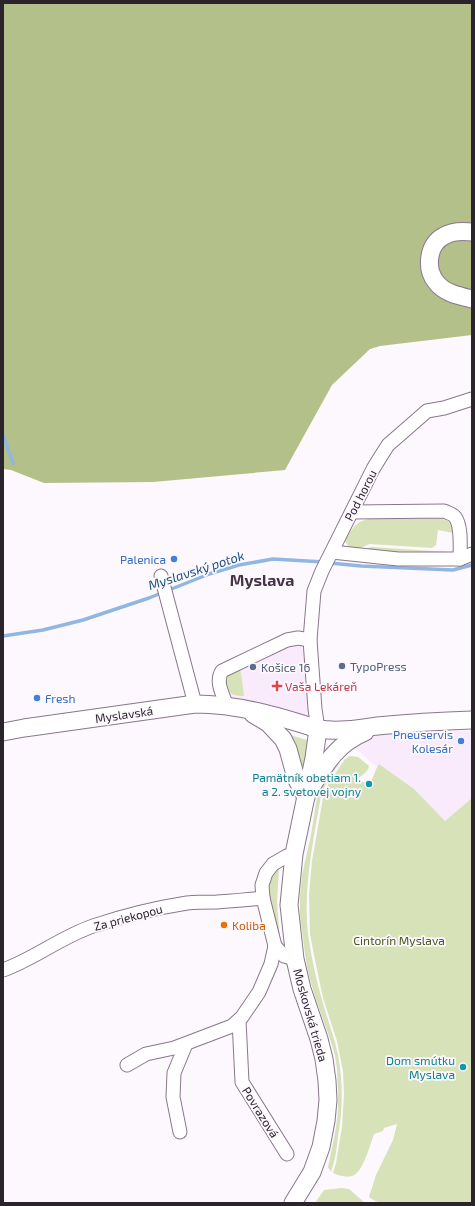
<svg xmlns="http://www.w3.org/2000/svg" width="475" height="1206" font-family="'Exo 2',sans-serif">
<rect width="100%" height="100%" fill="#fcf8fd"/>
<!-- built -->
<g fill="#faebfc">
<polygon points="287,640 310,640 318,729 227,706 220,674"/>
<polygon points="412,730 472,731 472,798 445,821 414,789 379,764 377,767 353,746 365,738 383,733"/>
</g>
<!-- green -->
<g fill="#d7e2b8">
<path d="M372 518 443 519C451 522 452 525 453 533L438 530 436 545 432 548 370 544 355 550 350 549 345 541C353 527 355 522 372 518Z"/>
<polygon points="372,547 449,552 442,556 361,550"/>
<path d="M240 666 244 696C235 696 226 694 226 683 226 680 226 678 227 676 230 672 236 669 240 666Z"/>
<polygon points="287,734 310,741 310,746 300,775"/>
<path d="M348 751C338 765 326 780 321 796 313 842 303 888 308 934 311 956 316 979 322 1000 327 1018 334 1036 338 1055 343 1081 343 1110 338 1136 337 1148 335 1161 331 1172L328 1167 336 1128 338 1110V1094L337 1069 335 1055 330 1039 315 997 307 968 300 917V896L302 875 311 835 319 784Z"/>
<path d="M350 756 358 757 369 766C368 774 359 775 356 782H363L368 785C374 779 374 771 379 764L414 789 445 821 472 798V1203H382L375 1201 369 1197 376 1175 393 1140 397 1124 384 1128 383 1131 374 1134C370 1145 363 1173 352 1176 346 1178 338 1175 333 1173L336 1163 342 1127 344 1094 343 1071 337 1041 323 998 314 955 310 934 309 895 312 861 323 798 325 790 329 783 345 759Z"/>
<polygon points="279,868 277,902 280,940 267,890 267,882 277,869"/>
<polygon points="342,1188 349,1189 365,1203 315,1203 324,1190"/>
</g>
<!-- forest -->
<polygon fill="#b3c089" points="3,3 472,3 472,335 380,346 370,349 332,385 285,470 153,482 44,483 11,470 3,469"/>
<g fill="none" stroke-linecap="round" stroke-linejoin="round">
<!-- stream -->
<g stroke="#90b7e2" stroke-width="3.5">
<polyline points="3,435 13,463"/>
<polyline points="330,563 361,566 453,570 472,565"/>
<polyline points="3,636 43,630 83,620 149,598 209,574 239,565 273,559 324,562"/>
</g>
<defs>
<g id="minor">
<path d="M332 552 398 559H460C460 548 462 526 455 517 453 514 448 513 444 511L352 512"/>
<polyline points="460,559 472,554"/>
<polyline points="161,576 195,704"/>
<path d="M227 706C223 695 215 682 222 671L287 640 298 638 310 640"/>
<polyline points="318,729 315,709 310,640 314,591 322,571 373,469 381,456 388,445 427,411 444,408 472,399"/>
<polyline points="294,854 287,856 273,864 266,873 262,885 263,898 275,946 284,956 295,959"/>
<path d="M3 970C34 959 61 937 93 926 123 916 155 908 187 903 197 902 207 902 217 902 232 901 247 900 263 898"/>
<polyline points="239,1020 242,1082 287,1154"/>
<polyline points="127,1065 146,1054 174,1048 232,1026 242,1017 259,992 271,964 275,946"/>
<polyline points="180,1132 173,1097 174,1073 186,1044"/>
</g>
<g id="tertiary">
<path d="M472 232C463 231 452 231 444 236 428 244 425 268 436 282 444 293 459 296 472 299"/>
<polyline points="253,714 268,723 283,739 288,749 296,778 306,797"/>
<path d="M3 732 24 728 195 704C237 704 278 716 318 729 339 732 357 729 377 726 408 723 440 721 472 720"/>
<path d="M312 786C326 763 338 743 365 732"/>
<polyline points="293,1203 312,1172 321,1147 326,1121 328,1100 327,1081 324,1059 319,1039 302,989 295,959 289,905 294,854 314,758 318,729"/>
</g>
</defs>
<!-- minor casing -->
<use href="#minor" stroke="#89778b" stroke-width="15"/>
<!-- tertiary casing -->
<use href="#tertiary" stroke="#89778b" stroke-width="19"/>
<!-- minor -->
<use href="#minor" stroke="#fff" stroke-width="13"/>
<!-- tertiary -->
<use href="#tertiary" stroke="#fff" stroke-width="17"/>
</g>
<!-- markers -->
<g fill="#3f7fe0" stroke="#fcf8fd" stroke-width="1.5">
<circle cx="174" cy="559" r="4"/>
<circle cx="37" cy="698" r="4"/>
<circle cx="461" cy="741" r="4"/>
</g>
<g fill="#5c6f8a" stroke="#fcf8fd" stroke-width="1.5">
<circle cx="342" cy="666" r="4"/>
<circle cx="253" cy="667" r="4"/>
</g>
<path fill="#e0444e" stroke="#fcf8fd" stroke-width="1.5" d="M275 680h4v4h4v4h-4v4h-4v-4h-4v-4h4z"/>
<g fill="#0f9aa8" stroke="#fcf8fd" stroke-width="1.5">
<circle cx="369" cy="784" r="4"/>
<circle cx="463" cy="1067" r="4"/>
</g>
<circle fill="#e8710a" stroke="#fcf8fd" stroke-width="1.5" cx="224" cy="925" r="4"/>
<g text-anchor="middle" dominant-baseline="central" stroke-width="3.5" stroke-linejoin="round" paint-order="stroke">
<!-- street labels -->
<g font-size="12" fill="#2c242d" stroke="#fcf8fd">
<text transform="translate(360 495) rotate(-63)">Pod horou</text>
<text transform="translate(124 714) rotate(-8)">Myslavská</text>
<text transform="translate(128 917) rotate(-15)">Za priekopou</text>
<text transform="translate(311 1015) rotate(74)">Moskovská trieda</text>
<text transform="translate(261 1112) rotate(58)">Povrazová</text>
</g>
<!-- shop labels -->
<g font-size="12" fill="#366cbe" stroke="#fcf8fd" text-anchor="end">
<text x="166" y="559">Palenica</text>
<text x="45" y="698" text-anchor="start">Fresh</text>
<text x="453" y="734">Pneuservis<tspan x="453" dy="14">Kolesár</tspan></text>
</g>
<!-- service labels -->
<g font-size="12" fill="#4e5e75" stroke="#fcf8fd" text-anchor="start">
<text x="350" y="666">TypoPress</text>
<text x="261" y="667">Košice 16</text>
</g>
<!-- health labels -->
<g font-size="12" fill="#be3a42" stroke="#fcf8fd" text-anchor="start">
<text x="285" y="686">Vaša Lekáreň</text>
</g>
<!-- culture labels -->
<g font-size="12" fill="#0d838f" stroke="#fcf8fd" text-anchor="end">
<text x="361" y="777">Pamätník obetiam 1.<tspan x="361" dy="14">a 2. svetovej vojny</tspan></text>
<text x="455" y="1060">Dom smútku<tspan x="455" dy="14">Myslava</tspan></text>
</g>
<!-- food labels -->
<g font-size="12" fill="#c56008" stroke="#fcf8fd" text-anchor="start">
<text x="232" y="925">Koliba</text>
</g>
<!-- park labels -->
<g font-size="12" fill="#4d581c" stroke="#fcf8fd">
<text x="399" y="940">Cintorín Myslava</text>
</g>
<!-- water labels -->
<g font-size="13" font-style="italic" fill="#1b5086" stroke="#fcf8fd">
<text transform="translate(196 570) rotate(-18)">Myslavský potok</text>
</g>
<!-- district labels -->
<g font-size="16" font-weight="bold" fill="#433344" stroke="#fcf8fd">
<text x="262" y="579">Myslava</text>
</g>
</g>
<!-- border -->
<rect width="475" height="1206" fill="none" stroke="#2c242d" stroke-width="8"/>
</svg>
